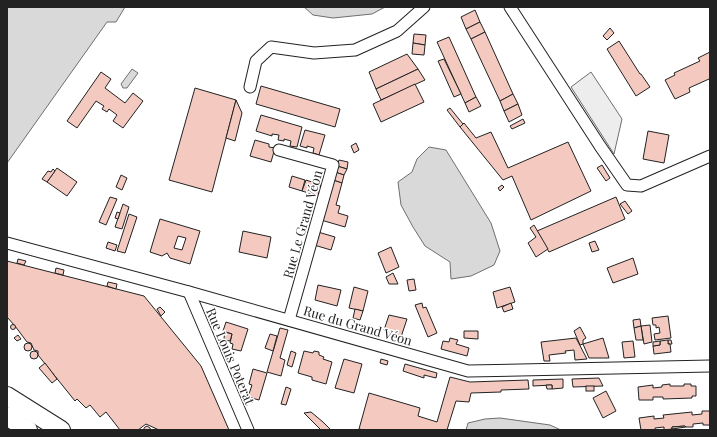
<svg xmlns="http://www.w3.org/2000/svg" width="717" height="437" font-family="'Playfair Display',serif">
<rect width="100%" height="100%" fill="#fff"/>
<!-- parking -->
<polygon fill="#ededed" stroke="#6f6f6f" points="591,72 622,119 614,154 571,87"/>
<!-- water -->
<g fill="#d9d9d9" stroke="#6f6f6f">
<polygon points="7,7 125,7 116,22 107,22 7,163"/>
<polygon points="304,7 385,7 372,14 333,18 313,15"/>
<polygon points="132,69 138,73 127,88 123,88 121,84"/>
<polygon points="429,147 446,150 491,223 500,251 494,265 471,276 451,279 450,262 425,246 413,227 401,205 398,182 412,172 417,159"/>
<polygon points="500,418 550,425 561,430 466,430 468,423 485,419"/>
</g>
<!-- building -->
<g fill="#f3c9c0" stroke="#222" fill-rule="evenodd">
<polygon points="475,10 480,22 466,29 461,17"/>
<polygon points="480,22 485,32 471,39 466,29"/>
<polygon points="610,28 614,33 607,40 603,36"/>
<polygon points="485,32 513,94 500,101 471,39"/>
<polygon points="414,34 426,35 425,45 413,43"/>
<polygon points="449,37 476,97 465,103 437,42"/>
<polygon points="619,41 640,74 641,74 650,87 636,96 607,49"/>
<polygon points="413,43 425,45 424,55 412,54"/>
<polygon points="710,52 710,81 709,79 689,88 690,92 675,99 665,80 675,75 674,73 700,61 698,58"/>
<polygon points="407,54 418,69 376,89 369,72"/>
<polygon points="444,59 461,94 454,97 438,61"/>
<polygon points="418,69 425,80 381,100 376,89"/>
<polygon points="101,72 111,79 105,88 125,103 133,93 143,101 123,128 113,121 117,115 109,109 107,112 102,109 104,106 96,101 77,128 67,121"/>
<polygon points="415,84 424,102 381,122 373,104"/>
<polygon points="261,86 340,109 335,127 256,104"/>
<polygon points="195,88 236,100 212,192 169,180"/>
<polygon points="513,94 518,104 504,111 500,101"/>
<polygon points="476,97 481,106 469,112 465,103"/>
<polygon points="236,100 242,113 235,141 226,138"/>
<polygon points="518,104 522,115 509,122 504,111"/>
<polygon points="450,108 463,124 460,127 447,110"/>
<polygon points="261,115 302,127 297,147 290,146 291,141 284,139 284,141 278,140 279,135 272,134 272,136 256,131"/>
<polygon points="523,119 525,123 512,129 510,126"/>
<polygon points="464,123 476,138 491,132 508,168 568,142 591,191 531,220 512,176 503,180 460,127"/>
<polygon points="305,130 325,135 319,155 313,153 314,148 307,146 307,148 300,146"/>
<polygon points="648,131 669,135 664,163 643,159"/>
<polygon points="255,140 269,144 269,147 275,148 271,162 250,156"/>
<polygon points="356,143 359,150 354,153 351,146"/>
<polygon points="339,160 348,162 347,169 337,166"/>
<polygon points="602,165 610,178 606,181 597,168"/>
<polygon points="337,166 347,169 344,175 335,172"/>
<polygon points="57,168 77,182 67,196 47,182"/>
<polygon points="53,169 55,171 47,182 42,179 48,171 51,172"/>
<polygon points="335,172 344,175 342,183 333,180"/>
<polygon points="121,175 127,178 122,190 116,187"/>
<polygon points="292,176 305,180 302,191 289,187"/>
<polygon points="306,180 321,185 318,196 302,191"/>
<polygon points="333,180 342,183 336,205 340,206 338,213 348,216 345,227 321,220"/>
<polygon points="502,185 504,187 500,191 498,188"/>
<polygon points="110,197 117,199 106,225 99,222"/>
<polygon points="616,197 625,219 549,252 537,231"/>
<polygon points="625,201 632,211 628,214 620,204"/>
<polygon points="123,204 129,207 122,229 115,227"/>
<polygon points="117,212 120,213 118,219 115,218"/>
<polygon points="129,214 137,217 125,253 117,251"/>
<path d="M160 219 200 231 190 264 170 258 167 253 162 256 150 252ZM178 236 186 238 182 250 174 248Z"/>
<polygon points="534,225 548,249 536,257 528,243 536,237 530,228"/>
<polygon points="243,231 271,237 267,258 239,252"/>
<polygon points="318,232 335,237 331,250 314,245"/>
<polygon points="595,241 599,250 592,252 589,243"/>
<polygon points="108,242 117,245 115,251 106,248"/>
<polygon points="391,247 399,267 386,273 378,253"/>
<polygon points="633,258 638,274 613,283 607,268"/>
<polygon points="18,259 26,261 24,265 17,263"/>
<polygon points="7,261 144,296 201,366 229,430 159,430 146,424 138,430 120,430 106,412 100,417 90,405 86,408 77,399 75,401 38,355 38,351 34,350 31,343 27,342 15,326 7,317"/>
<polygon points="56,268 64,270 63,275 55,273"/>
<polygon points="393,273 398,284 389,284 386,277"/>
<polygon points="414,279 416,290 409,291 407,280"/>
<polygon points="108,282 117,284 116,289 107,286"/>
<polygon points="318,285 341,290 337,306 315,300"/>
<polygon points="354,287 368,291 363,311 349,308"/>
<polygon points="510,287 515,302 497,308 493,292"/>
<polygon points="422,303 423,308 426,307 437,333 428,337 415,305"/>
<polygon points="511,303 513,309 504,312 502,307"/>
<polygon points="160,307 165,312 161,316 157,309"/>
<polygon points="355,309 363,311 360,320 353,318"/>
<polygon points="389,315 407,319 401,337 386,333 387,331 384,330"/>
<polygon points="668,316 671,338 655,340 654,334 660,333 659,327 656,328 656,325 653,325 652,318"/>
<polygon points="640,319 641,326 634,328 633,320"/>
<polygon points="226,322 248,329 241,351 232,349 233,344 230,343 232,334 223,331"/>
<circle cx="13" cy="327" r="2.5"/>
<polygon points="650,325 652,342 644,344 641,326"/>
<polygon points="641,326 643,340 636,340 634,328"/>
<polygon points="580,327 586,338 583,340 583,344 580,345 574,331"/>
<polygon points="280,328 288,330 280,358 285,360 281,376 267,372"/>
<polygon points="464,331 478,331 478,339 464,338"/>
<polygon points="225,332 232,334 230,341 225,340 224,338"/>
<polygon points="270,334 277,336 273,351 265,348"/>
<polygon points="18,335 21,339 17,341 14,338"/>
<polygon points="450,338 458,340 456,344 469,348 467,356 441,349 443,341 449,342"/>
<polygon points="576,338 587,359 575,360 574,350 565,351 566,353 549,355 550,361 544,361 541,342"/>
<polygon points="603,338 609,358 589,358 583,344"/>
<polygon points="668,340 671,340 672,344 668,344"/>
<polygon points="668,340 668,344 670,344 671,352 654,354 653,346 660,345 660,341"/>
<polygon points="633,341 635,357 624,358 622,342"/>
<polygon points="660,341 660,345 653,346 653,342"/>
<circle cx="28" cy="347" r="4"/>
<polygon points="291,351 296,353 292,367 287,365"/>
<polygon points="304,351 313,353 314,351 319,352 319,355 324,357 323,359 332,362 326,384 312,380 312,377 298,373"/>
<circle cx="34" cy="355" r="4"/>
<polygon points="344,359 362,364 354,393 335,388"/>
<polygon points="381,359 388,361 387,365 380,363"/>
<polygon points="45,363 57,379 52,383 39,368"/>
<polygon points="405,364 437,373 436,378 424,375 424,378 403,371"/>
<polygon points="253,369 267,373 259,400 248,397 252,385 249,384"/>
<polygon points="450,377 470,382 528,380 529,389 501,390 501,392 471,393 469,402 456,401 447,430 364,430 359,429 369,393 420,408 418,416 437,422"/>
<polygon points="599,378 603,386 573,387 572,379"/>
<polygon points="563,379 563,388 552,389 552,385 533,386 533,380"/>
<polygon points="670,384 670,386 684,386 684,384 691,384 691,386 696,386 696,396 692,396 692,398 663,399 663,397 653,397 653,400 639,400 638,387 653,385 653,388 662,387 662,385"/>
<polygon points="546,385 552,385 552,389 547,389"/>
<rect x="586" y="386" width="8" height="5"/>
<polygon points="286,387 291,389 286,405 281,404"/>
<polygon points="606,391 616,411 603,418 593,398"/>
<polygon points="702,411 710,411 710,425 703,425 703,423 693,424 693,427 686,427 685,426 672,427 672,429 664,430 664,427 655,428 655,430 641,430 639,418 654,416 654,419 664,418 663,415 692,412 692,415 702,414"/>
<polygon points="311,412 323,422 331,430 321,430 304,413"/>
<polygon points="147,426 150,428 151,430 143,430 145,427"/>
<polygon points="685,426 686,427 672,429 672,427"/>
</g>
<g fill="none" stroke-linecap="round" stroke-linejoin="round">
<defs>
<g id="minor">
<polyline points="510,7 600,146 627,185 641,186 710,156"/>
<polyline points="250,87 256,61 271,47 314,53 355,50 397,31 424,7"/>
<polyline points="279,150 333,165 289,320"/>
<polyline points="7,243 189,292 468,371 710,366"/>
<polyline points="189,292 248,430"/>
</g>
<g id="primary">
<polyline points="7,396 61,430"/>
<polyline points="7,416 28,430"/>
</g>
</defs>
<!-- minor casing -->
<use href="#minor" stroke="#222" stroke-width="13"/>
<!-- primary casing -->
<use href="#primary" stroke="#222" stroke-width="20"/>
<!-- minor -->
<use href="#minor" stroke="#fff" stroke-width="11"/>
<!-- primary -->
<use href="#primary" stroke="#fff" stroke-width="18"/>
</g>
<g text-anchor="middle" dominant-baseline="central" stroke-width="3" stroke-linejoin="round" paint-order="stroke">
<!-- street labels -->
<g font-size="13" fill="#222" stroke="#fff">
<text transform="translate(302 224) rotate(-74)">Rue Le Grand Véon</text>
<text transform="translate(358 325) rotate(16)">Rue du Grand Véon</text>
<text transform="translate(231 356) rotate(67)">Rue Louis Poterat</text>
</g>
</g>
<!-- border -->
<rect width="717" height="437" fill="none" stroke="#222222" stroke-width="16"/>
</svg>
